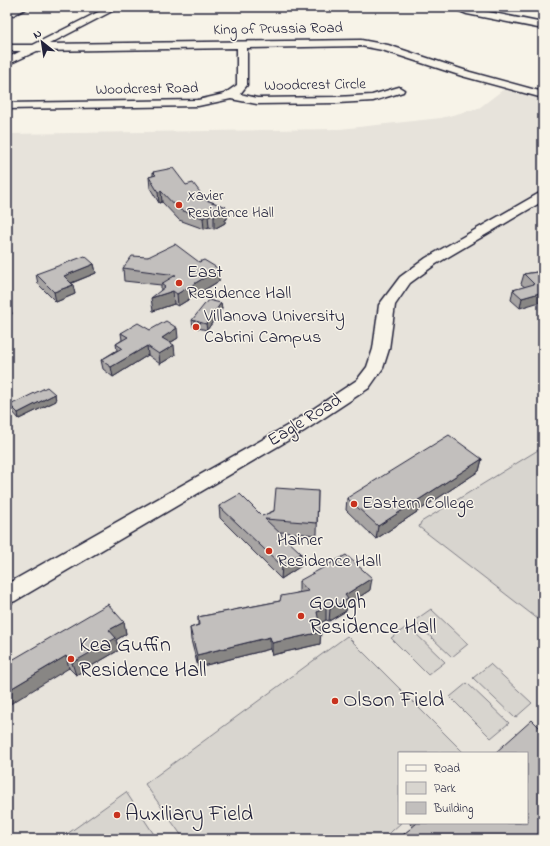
<svg xmlns="http://www.w3.org/2000/svg" width="550" height="846" font-family="'Indie Flower',sans-serif">
<rect width="100%" height="100%" fill="#f7f3e8"/>
<filter id="ink" filterUnits="userSpaceOnUse"><feTurbulence type="fractalNoise" baseFrequency=".025" numOctaves="2"/><feDisplacementMap in="SourceGraphic" scale="8" xChannelSelector="R" yChannelSelector="G"/><feConvolveMatrix kernelMatrix="1 2 1 2 8 2 1 2 1" color-interpolation-filters="sRGB"/></filter>
<g filter="url(#ink)">
<!-- built -->
<path fill="#e7e3db" fill-rule="evenodd" d="M508 86 543 95V839H7V134L340 129 441 118 479 108ZM399 753H527V823H399Z"/>
<!-- green -->
<g fill="#d8d5cf" stroke="#7d7c85">
<polygon points="543,447 543,623 419,527 421,522"/>
<polygon points="431,609 468,644 452,657 414,621"/>
<polygon points="408,626 445,662 428,675 391,638"/>
<polygon points="347,636 464,753 399,753 399,823 401,823 383,839 184,839 145,784"/>
<polygon points="490,664 532,703 515,718 473,678"/>
<polygon points="467,683 509,723 491,738 450,697"/>
<polygon points="126,792 157,839 60,839"/>
</g>
<g fill="none" stroke-linecap="round" stroke-linejoin="round">
<defs>
<g id="minor">
<polygon points="17,7 30,7 7,18 7,12"/>
<polygon points="108,7 120,7 49,44 361,40 388,45 470,72 543,92 543,98 462,76 382,50 361,46 247,48 247,85 240,94 257,98 337,97 372,95 399,87 404,90 403,92 373,101 337,103 257,104 231,99 198,106 7,109 7,103 198,100 224,94 237,85 237,48 37,51 7,65 7,58 21,51 7,51 7,45 33,45"/>
<polygon points="450,7 464,7 543,23 543,29 467,14"/>
<polygon points="543,191 543,201 436,264 410,283 395,305 389,349 383,368 369,388 304,431 15,601 7,604 7,584 292,423 357,380 367,367 373,349 379,305 400,277 426,258"/>
</g>
</defs>
<!-- minor casing -->
<use href="#minor" stroke="#22223b" stroke-width="3"/>
<!-- minor -->
<use href="#minor" fill="#f7f3e8" fill-rule="evenodd"/>
</g>
<!-- wall -->
<g fill="#a7a4a3" stroke="#22223b">
<polygon points="153,172 186,185 206,200 226,207 227,219 225,220 225,223 214,229 209,227 204,229 179,220 162,202 159,203 150,188 149,177 153,176"/>
<polygon points="148,257 199,262 219,269 219,281 178,306 174,304 153,311 161,289 161,285 124,281 123,268"/>
<polygon points="94,264 96,273 72,283 75,294 56,302 38,284 36,274"/>
<polygon points="543,271 520,308 511,300 513,290 525,287 521,284 524,274"/>
<polygon points="221,303 222,309 207,330 193,327 192,320"/>
<polygon points="150,330 178,338 170,343 175,355 160,364 148,355 113,377 103,369 101,360 117,350 116,344 122,340 121,333"/>
<polygon points="55,394 56,401 19,419 12,411 10,405"/>
<polygon points="482,459 479,471 376,539 346,510 347,498"/>
<polygon points="318,491 317,535 280,532 301,566 281,579 220,518 219,506 262,516"/>
<polygon points="299,581 370,590 347,605 346,611 329,621 326,620 319,623 320,644 272,655 270,649 198,667 191,640 190,628 198,625 198,617 280,601 299,592"/>
<polygon points="124,622 126,634 116,640 119,650 76,675 69,668 7,663"/>
<polygon points="543,821 543,839 402,839 404,834 413,827 410,824 410,823 527,823"/>
</g>
<!-- shaded-wall -->
<g fill="#888684" stroke="#22223b">
<polygon points="161,191 162,202 159,203 158,192"/>
<polygon points="226,207 227,219 225,220 225,223 214,229 214,217"/>
<polygon points="208,215 209,227 204,229 203,218"/>
<polygon points="94,264 96,273 66,285 64,276"/>
<polygon points="219,269 219,281 178,306 177,294"/>
<polygon points="73,285 75,294 56,302 54,292"/>
<polygon points="173,291 174,304 153,311 151,298"/>
<polygon points="543,292 543,301 520,308 522,298"/>
<polygon points="221,303 222,309 207,330 206,324"/>
<polygon points="10,304 12,314 7,316 7,305"/>
<polygon points="177,328 178,338 163,347 162,338"/>
<polygon points="174,345 175,355 160,364 159,354"/>
<polygon points="147,346 148,355 113,377 111,367"/>
<polygon points="55,394 56,401 19,419 18,413"/>
<polygon points="482,459 479,471 376,539 378,526"/>
<polygon points="301,553 301,566 281,579 282,566"/>
<polygon points="372,578 370,590 347,605 346,611 329,621 330,609 345,595"/>
<polygon points="326,607 326,620 317,625 317,612"/>
<polygon points="124,622 126,634 116,640 119,650 76,675 72,663 109,630"/>
<polygon points="321,632 320,644 272,655 272,643"/>
<polygon points="270,637 270,649 198,667 197,655"/>
<polygon points="66,656 69,668 7,706 7,691"/>
<polygon points="543,815 543,820 535,828 540,818"/>
</g>
<!-- building -->
<g fill="#c2bfbd" stroke="#22223b">
<polygon points="173,168 186,185 193,183 206,200 226,207 223,210 224,211 214,217 208,215 203,218 178,209 161,191 158,192 149,177 156,175 153,172"/>
<polygon points="175,244 199,262 204,260 219,269 177,294 173,291 151,298 165,287 161,284 176,275 123,268 132,256 148,257"/>
<polygon points="85,256 94,264 64,276 73,285 54,292 36,274"/>
<polygon points="543,271 543,292 522,298 513,290 534,284 524,274"/>
<polygon points="208,300 221,303 206,324 192,320"/>
<polygon points="7,301 10,304 7,305"/>
<polygon points="166,321 177,328 162,338 174,345 159,354 147,346 111,367 101,360 122,348 116,344 128,337 121,333 138,323 150,330"/>
<polygon points="47,387 55,394 18,413 10,405"/>
<polygon points="449,435 482,459 378,526 347,498"/>
<polygon points="276,488 318,491 317,523 265,519 301,553 282,566 219,506 240,494 262,516 274,511"/>
<polygon points="346,555 372,578 345,595 348,599 330,609 326,607 317,612 321,632 272,643 270,637 197,655 190,628 199,625 198,617 280,601 281,596 308,591 299,581"/>
<polygon points="108,604 124,622 109,630 116,638 72,663 66,656 7,691 7,663"/>
<polygon points="532,720 543,731 543,815 540,818 543,821 543,839 407,839 404,834 417,823 527,823 527,753 495,753"/>
</g>
</g>
<!-- markers -->
<g fill="#c8321e" stroke="#f7f3e8" stroke-width="1.5">
<circle cx="179" cy="205" r="4"/>
<circle cx="179" cy="283" r="4"/>
<circle cx="196" cy="327" r="4"/>
<circle cx="354" cy="504" r="4"/>
<circle cx="269" cy="551" r="4"/>
<circle cx="301" cy="616" r="4"/>
<circle cx="71" cy="659" r="4"/>
<circle cx="335" cy="701" r="4"/>
<circle cx="117" cy="815" r="4"/>
</g>
<g text-anchor="middle" dominant-baseline="central" stroke-width="3" stroke-linejoin="round" paint-order="stroke">
<!-- far-street labels -->
<g font-size="15" fill="#22223b" stroke="#f7f3e8">
<text transform="translate(278 29) rotate(-1)">King of Prussia Road</text>
<text transform="translate(315 85) rotate(-1)">Woodcrest Circle</text>
<text transform="translate(147 89) rotate(-1)">Woodcrest Road</text>
</g>
<!-- far-poi labels -->
<g font-size="15" fill="#22223b" stroke="#f7f3e8" text-anchor="start">
<text x="187" y="196">Xavier<tspan x="187" dy="17">Residence Hall</tspan></text>
</g>
<!-- poi labels -->
<g font-size="18" fill="#22223b" stroke="#f7f3e8" text-anchor="start">
<text x="187" y="273">East<tspan x="187" dy="21">Residence Hall</tspan></text>
<text x="204" y="317">Villanova University<tspan x="204" dy="21">Cabrini Campus</tspan></text>
<text x="362" y="504">Eastern College</text>
<text x="277" y="541">Hainer<tspan x="277" dy="21">Residence Hall</tspan></text>
</g>
<!-- street labels -->
<g font-size="18" fill="#22223b" stroke="#f7f3e8">
<text transform="translate(305 421) rotate(-32)">Eagle Road</text>
</g>
<!-- near-poi labels -->
<g font-size="22" fill="#22223b" stroke="#f7f3e8" text-anchor="start">
<text x="309" y="603">Gough<tspan x="309" dy="25">Residence Hall</tspan></text>
<text x="79" y="646">Kea Guffin<tspan x="79" dy="25">Residence Hall</tspan></text>
<text x="343" y="701">Olson Field</text>
<text x="125" y="815">Auxiliary Field</text>
</g>
</g>
<!-- margin -->
<rect width="550" height="846" fill="none" stroke="#f7f3e8" stroke-width="24"/>
<rect x="12" y="12" width="526" height="822" fill="none" stroke="#22223b" stroke-width="1.5" filter="url(#ink)"/>
<!-- legend -->
<rect x="398" y="752" width="130" height="72" fill="#f7f3e8" stroke="#a29fa3"/>
<rect x="406" y="765" width="20" height="6" fill="#f7f3e8" stroke="#a29fa3"/>
<text x="434" y="772" font-size="12" fill="#22223b">Road</text>
<rect x="406" y="782" width="20" height="12" fill="#d8d5cf" stroke="#a29fa3"/>
<text x="434" y="792" font-size="12" fill="#22223b">Park</text>
<rect x="406" y="802" width="20" height="12" fill="#c2bfbd" stroke="#a29fa3"/>
<text x="434" y="812" font-size="12" fill="#22223b">Building</text>
<!-- north arrow -->
<g transform="translate(42 42) rotate(330)" stroke="#f7f3e8" stroke-width="3" paint-order="stroke">
<path d="M0-3L7 15L0 10L-7 15Z" fill="#22223b"/>
<text y="-6" font-size="11" font-weight="bold" text-anchor="middle" fill="#22223b">N</text>
</g>
</svg>
